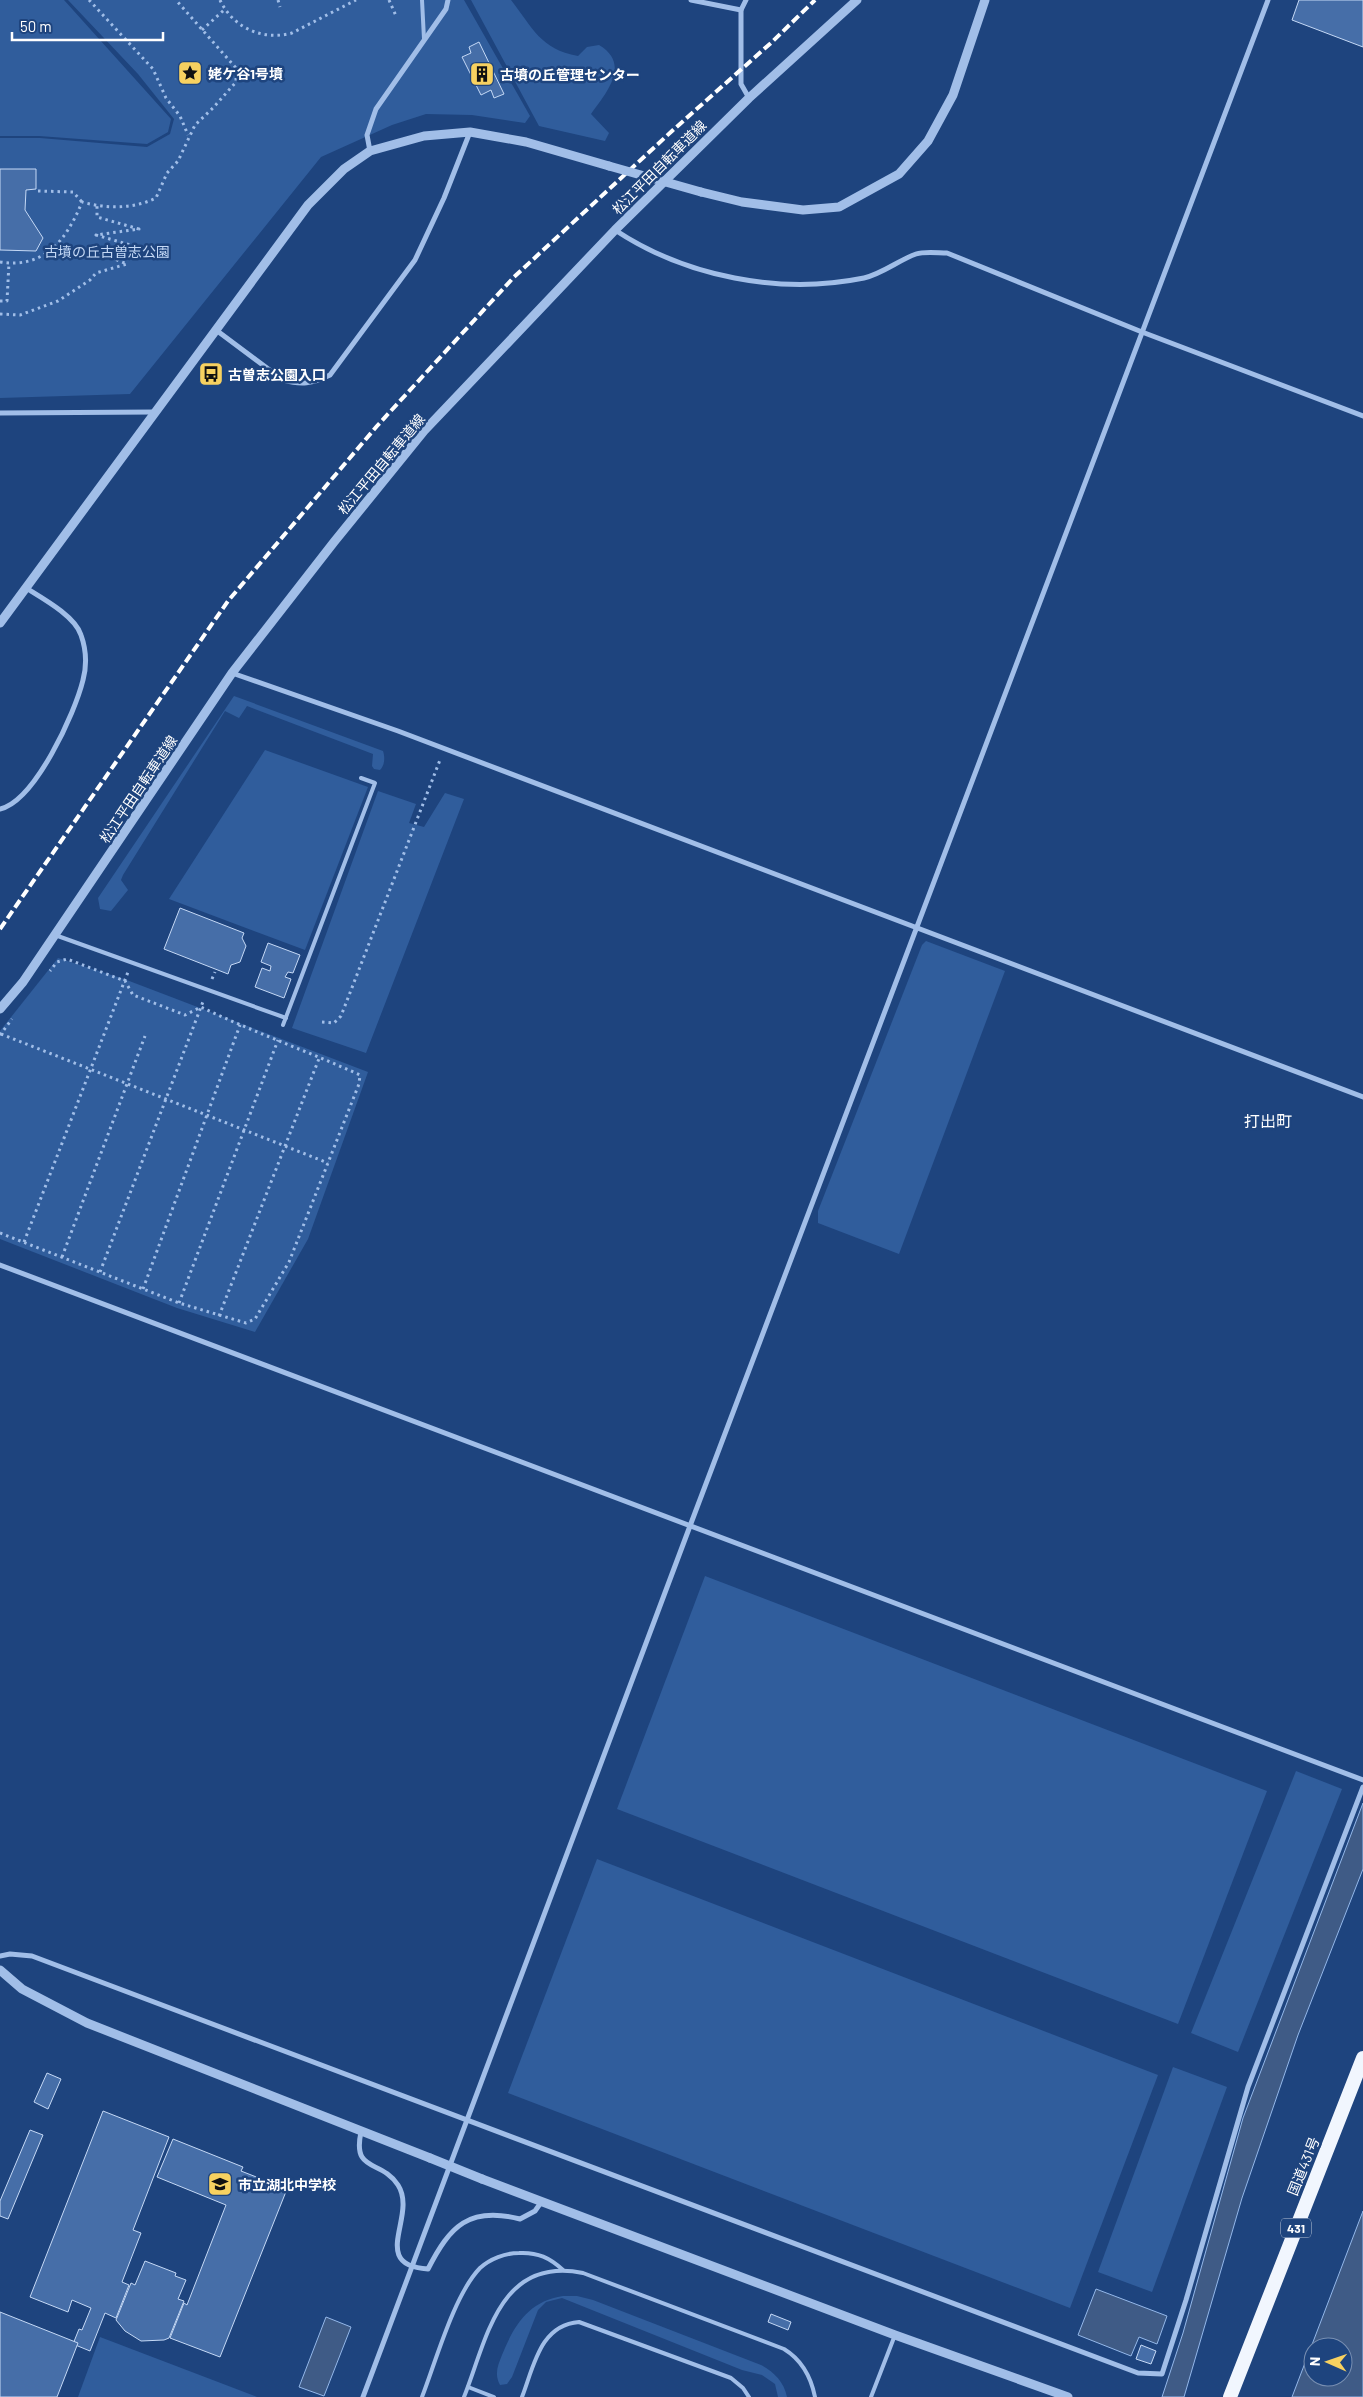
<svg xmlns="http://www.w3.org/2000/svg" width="1363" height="2397" font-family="Barlow,'Noto Sans JP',sans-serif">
<rect width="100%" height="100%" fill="#1e447e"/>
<!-- green -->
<g fill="#305d9c">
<polygon points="0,0 64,0 171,119 168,132 147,144 39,136 0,136"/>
<polygon points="68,0 464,0 530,116 525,123 472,115 426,114 392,125 321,157 130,394 0,398 0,138 40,138 147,147 170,134 174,119 138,74"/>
<path d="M471 0H511C533 28 540 49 578 56L587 47 599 45C631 64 607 92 591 114L609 133 605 141 539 126Z"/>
<path d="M234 696 383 751C385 757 385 765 380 770L374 769 372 766 373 754 247 706 239 718 225 711 123 875 121 880 128 890 111 911 100 909 98 898Z"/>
<polygon points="265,750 368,787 305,950 169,899"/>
<polygon points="378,791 416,804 409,823 424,827 445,793 464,799 366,1053 292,1028"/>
<polygon points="926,941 1005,971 899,1254 818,1223 818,1211 922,945"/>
<polygon points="58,958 124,979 368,1072 308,1239 255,1332 177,1308 0,1239 0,1031"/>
<polygon points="705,1576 1267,1791 1178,2024 617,1809"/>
<polygon points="1296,1771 1342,1789 1238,2052 1191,2033"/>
<polygon points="597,1859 1158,2075 1070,2308 508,2093"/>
<polygon points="1173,2067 1227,2087 1152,2292 1098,2272"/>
<path d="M563 2296H577L593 2300 761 2365C774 2372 784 2382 787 2397H778L775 2384 762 2375 742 2370 562 2298 546 2302 538 2310 512 2377 507 2384 500 2385C494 2374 498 2365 502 2355 514 2325 529 2301 563 2296Z"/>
<polygon points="100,2337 257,2397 78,2397"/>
</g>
<!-- water -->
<g fill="#3f5b86" stroke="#94b8ea" fill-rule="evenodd">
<polygon points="1363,1803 1363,1869 1298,2035 1242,2198 1184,2397 1162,2397 1183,2333 1243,2118"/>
<path d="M1363 2211V2397H1292ZM1313 2347H1343V2377H1313Z"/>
<polygon points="1096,2289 1167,2316 1157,2344 1139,2337 1131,2356 1078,2335"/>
<polygon points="326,2317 351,2327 324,2396 299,2387"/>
</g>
<!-- building -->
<g fill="#466ea8" stroke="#c5d9f6">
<polygon points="1299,0 1363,0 1363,47 1292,20"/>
<polygon points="479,42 504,94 494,98 491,90 481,95 462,57 471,53 469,47"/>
<polygon points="0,169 36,169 36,189 26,190 25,210 43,238 36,251 0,250"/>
<polygon points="180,908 244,933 242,938 246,946 240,962 231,965 228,974 164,949"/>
<polygon points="268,943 300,955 293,973 288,972 285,977 291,979 284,998 255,987 262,968 270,971 271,966 261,962"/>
<polygon points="47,2073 61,2079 48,2109 34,2102"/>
<polygon points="103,2111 169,2137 133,2230 141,2233 122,2282 129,2285 116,2318 105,2313 90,2351 73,2344 79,2329 82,2330 91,2308 72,2300 68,2312 30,2297"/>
<polygon points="30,2130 43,2135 8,2219 0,2216 0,2201"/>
<polygon points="173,2139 243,2167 241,2171 287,2189 220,2357 170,2338 184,2303 187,2305 226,2205 157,2177"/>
<polygon points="145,2261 176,2273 175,2276 186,2280 178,2299 184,2301 169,2338 164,2340 141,2341 125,2331 116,2320 131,2283 135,2285"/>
<polygon points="0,2312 78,2343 57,2397 0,2397"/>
<polygon points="771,2314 791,2322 788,2330 768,2322"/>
<polygon points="1141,2345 1156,2351 1151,2364 1136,2359"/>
</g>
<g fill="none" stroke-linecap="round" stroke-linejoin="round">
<!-- path -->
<g stroke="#a1bee8" stroke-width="3" stroke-dasharray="2.5 4" stroke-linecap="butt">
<polyline points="89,0 153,69 166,98 180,116 188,135"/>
<path d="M220 0C233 28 263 41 292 33L356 0"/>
<polyline points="278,0 280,7"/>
<polyline points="389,0 396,16"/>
<polyline points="202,30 224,10"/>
<polyline points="38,191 73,192 82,202"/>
<path d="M0 262C45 269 67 239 82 202 107 209 133 209 156 198L167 173 178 161 195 125 213 108 236 82V68L176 0"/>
<polyline points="0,301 7,301 9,263"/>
<polyline points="0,314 20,315 58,301 90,280 96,273 127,264 94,251 134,246 96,235 139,229 97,217 97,206"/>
<polyline points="212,979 215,972"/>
<polyline points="322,1022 334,1023 341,1016 440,760"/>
<polyline points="1,1034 328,1163"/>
<polyline points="0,1035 12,1019"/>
<path d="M0 1233 179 1303 246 1323 255 1319 289 1262 359 1084 360 1075C307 1051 253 1032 201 1007L185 1015 133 995 125 981 67 959 57 962 50 971"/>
<polyline points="24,1242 128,972"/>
<polyline points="62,1257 145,1036"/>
<polyline points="100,1272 204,999"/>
<polyline points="143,1289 240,1025"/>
<polyline points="179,1303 278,1040"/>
<polyline points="219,1316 320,1056"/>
</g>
<!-- service -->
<g stroke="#a1bee8" stroke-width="4">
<polyline points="422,0 424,39"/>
<polyline points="55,935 286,1018"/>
<polyline points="283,1025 375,783 361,778"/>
<polyline points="468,2387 494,2397"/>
<path d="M422 2397C436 2361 454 2295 480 2268 490 2259 505 2253 519 2253 538 2252 550 2258 563 2270"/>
<path d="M464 2397C487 2339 499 2256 583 2273L784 2349C802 2360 811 2377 815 2397"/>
<path d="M522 2397C534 2366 540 2325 579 2322L731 2378 743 2388 749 2397"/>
<polyline points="871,2397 895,2335"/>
</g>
<!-- minor -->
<g stroke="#a1bee8" stroke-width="5">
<polyline points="691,0 741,10"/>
<polyline points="746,0 741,10 741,84 749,98"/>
<polyline points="370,151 367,135 376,109 446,9 448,0"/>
<path d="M615 230C686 277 780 295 864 278 882 274 899 260 916 254 925 251 938 253 947 253L1142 332 1363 416"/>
<path d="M216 330 283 380C301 385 312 384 330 375L415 260 444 198 470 132"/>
<polyline points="0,413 154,412"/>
<polyline points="232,673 398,731 1363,1097"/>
<path d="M0 809C35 801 75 713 83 680 87 665 86 649 81 635 75 616 42 598 26 588"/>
<polyline points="0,1265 1363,1780"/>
<polyline points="0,1956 10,1954 32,1956 1138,2373 1162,2374 1186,2300 1248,2087 1363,1787"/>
<path d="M361 2132C352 2173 381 2159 398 2185 418 2216 368 2265 428 2269 450 2226 469 2206 520 2219L535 2211 542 2201"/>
<polyline points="363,2397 690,1526 1268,0"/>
</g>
<!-- tertiary -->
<g stroke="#a1bee8" stroke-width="9">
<polyline points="701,192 742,202 803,210 839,207 899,174 928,141 953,95 985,0"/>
<polyline points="0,623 308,205 344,169 370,151 424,136 470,132 526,142 609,166"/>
<polyline points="0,1009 23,982 232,673 334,542 424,431 615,230 749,98 857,0"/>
<polyline points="0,1970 22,1989 87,2023 430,2158"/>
<polyline points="482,2179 895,2335 1068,2397"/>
</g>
<!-- trunk -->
<polyline stroke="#f1f6fe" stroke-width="14" points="1230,2397 1363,2058"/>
<!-- rail -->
<polyline stroke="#fff" stroke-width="4" stroke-dasharray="9 4" stroke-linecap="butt" points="0,929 228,601 377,426 514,277 672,131 772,42 815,0"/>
<!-- tertiary-bridge -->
<g stroke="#a1bee8" stroke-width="9">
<polyline points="609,166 701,192"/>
<polyline points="430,2158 482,2179"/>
</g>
</g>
<!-- icons -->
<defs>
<symbol id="sight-square" viewBox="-11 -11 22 22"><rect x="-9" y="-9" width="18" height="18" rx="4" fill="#f7d160" stroke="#1e447e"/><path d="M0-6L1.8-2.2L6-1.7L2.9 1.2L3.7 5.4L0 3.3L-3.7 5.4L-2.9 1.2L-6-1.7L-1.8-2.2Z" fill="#111"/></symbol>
<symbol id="building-square" viewBox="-11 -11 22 22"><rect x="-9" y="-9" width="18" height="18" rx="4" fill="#f7d160" stroke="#1e447e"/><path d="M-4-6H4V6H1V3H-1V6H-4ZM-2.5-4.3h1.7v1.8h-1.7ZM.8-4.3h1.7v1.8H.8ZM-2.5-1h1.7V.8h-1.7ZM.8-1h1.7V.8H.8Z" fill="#111"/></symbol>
<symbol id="bus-square" viewBox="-11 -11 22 22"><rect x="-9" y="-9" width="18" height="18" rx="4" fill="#f7d160" stroke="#1e447e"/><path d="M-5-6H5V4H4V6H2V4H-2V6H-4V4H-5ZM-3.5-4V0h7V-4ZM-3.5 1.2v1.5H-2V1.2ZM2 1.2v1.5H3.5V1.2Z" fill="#111"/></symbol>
<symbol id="school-square" viewBox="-11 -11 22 22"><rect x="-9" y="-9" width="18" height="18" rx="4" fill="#f7d160" stroke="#1e447e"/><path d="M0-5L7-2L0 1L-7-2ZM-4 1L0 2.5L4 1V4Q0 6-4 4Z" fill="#111"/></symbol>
</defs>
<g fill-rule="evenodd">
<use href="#sight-square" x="176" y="59" width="28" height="28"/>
<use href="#building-square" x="468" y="60" width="28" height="28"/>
<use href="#bus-square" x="197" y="360" width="28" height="28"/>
<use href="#school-square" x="206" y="2170" width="28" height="28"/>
</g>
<g text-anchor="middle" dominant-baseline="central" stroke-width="5" stroke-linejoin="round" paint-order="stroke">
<!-- shield labels -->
<rect fill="#1e447e" stroke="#bcc7d8" stroke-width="1" x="1281" y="2218.5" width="30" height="19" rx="4"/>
<g font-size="12" font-weight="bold" fill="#fff">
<text x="1296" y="2228">431</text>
</g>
<!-- poi labels -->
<g font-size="14" font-weight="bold" fill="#fff" stroke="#1e447e" text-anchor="start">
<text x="208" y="73">姥ケ谷1号墳</text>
<text x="500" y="74">古墳の丘管理センター</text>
<text x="228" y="374">古曽志公園入口</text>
<text x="238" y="2184">市立湖北中学校</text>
</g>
<!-- street labels -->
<g font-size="14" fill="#fff" stroke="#1e447e">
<text transform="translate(659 167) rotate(-45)">松江平田自転車道線</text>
<text transform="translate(381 464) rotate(-50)">松江平田自転車道線</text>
<text transform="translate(138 789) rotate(-56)">松江平田自転車道線</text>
<text transform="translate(1303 2166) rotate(-68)">国道431号</text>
</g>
<!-- park labels -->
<g font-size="14" fill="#c5d9f6" stroke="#1e447e">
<text x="107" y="251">古墳の丘古曽志公園</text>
</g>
<!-- quarter labels -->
<g font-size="16" fill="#fff" stroke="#1e447e">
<text x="1268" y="1120">打出町</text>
</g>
</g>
<!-- north arrow -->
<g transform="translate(1328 2362) rotate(272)"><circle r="24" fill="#1e447e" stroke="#788fb2"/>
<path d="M0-4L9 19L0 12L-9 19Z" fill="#f7d160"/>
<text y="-8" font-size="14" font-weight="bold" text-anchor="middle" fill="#ffffff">N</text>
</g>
<!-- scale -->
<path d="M12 32v8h151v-8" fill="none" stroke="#ffffff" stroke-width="2.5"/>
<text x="20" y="32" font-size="15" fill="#ffffff" stroke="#1e447e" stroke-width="4" paint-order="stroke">50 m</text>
</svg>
